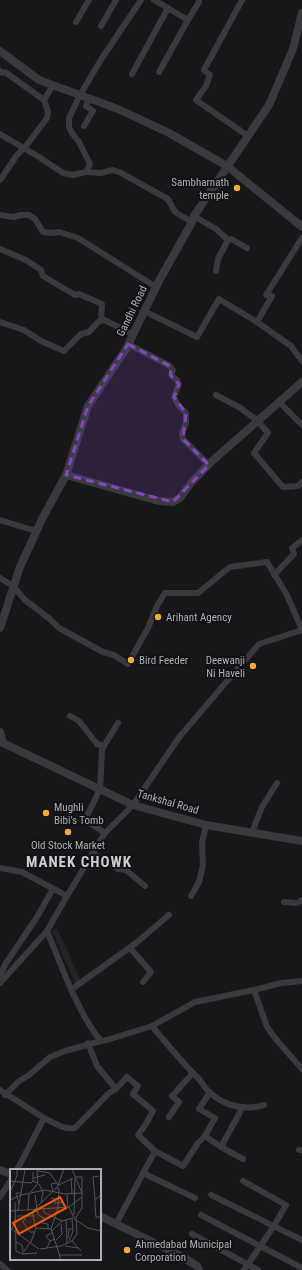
<svg xmlns="http://www.w3.org/2000/svg" width="302" height="1270" font-family="'Roboto Condensed',sans-serif">
<rect width="100%" height="100%" fill="#171719"/>
<!-- built -->
<polygon fill="#232326" points="57,928 81,981 75,983 52,931"/>
<g fill="none" stroke-linecap="round" stroke-linejoin="round">
<!-- minor -->
<g stroke="#383a3e" stroke-width="6">
<polyline points="154,0 188,20"/>
<polyline points="242,0 204,70 210,75 206,86 196,100 248,136"/>
<polyline points="76,22 89,0"/>
<polyline points="101,26 116,0"/>
<polyline points="0,71 2,73 5,72 44,100"/>
<polyline points="159,72 188,20 199,2"/>
<polyline points="132,74 168,8"/>
<polyline points="84,126 93,111 86,106 89,98"/>
<polyline points="0,134 39,157 63,173 73,175 86,172 90,164 79,142 72,133 69,127 69,118 80,95 102,58 141,0"/>
<polyline points="86,172 101,173 113,170 121,173 168,199 175,212 192,222"/>
<polyline points="0,180 17,155 26,146 47,118 48,112 44,100 53,85"/>
<polyline points="0,215 14,217 21,215 29,215 35,219 43,232 51,233 59,232 78,238 156,287"/>
<polyline points="194,216 216,229 228,240 218,259 216,271"/>
<polyline points="228,240 231,239 247,248"/>
<polyline points="0,249 26,260 41,270 43,276 75,295 79,294 102,304 101,321"/>
<polyline points="144,311 197,337 219,299 257,322 291,346 302,361"/>
<polyline points="0,322 24,330 41,341 64,351 81,334 89,332 98,322 104,320 133,334"/>
<polyline points="257,322 272,296 266,295 302,238"/>
<polyline points="128,344 170,366 173,370 171,375 177,380 179,384 174,397 178,405 186,413 186,423 182,433 183,439 209,465"/>
<polyline points="216,395 239,407 258,421 268,433 254,453 283,487 298,486 302,482"/>
<polyline points="279,402 302,425"/>
<polyline points="0,520 36,531"/>
<polyline points="274,575 294,554 292,548 302,540"/>
<polyline points="0,578 13,586 25,600 50,619 59,628 103,652 114,655 128,664 148,628 157,606 165,593 198,593 230,567 267,562 287,595 302,630"/>
<polyline points="70,716 79,721 97,744 104,746"/>
<polyline points="252,832 262,807 277,783"/>
<polyline points="105,833 133,805 180,736 259,644 302,630"/>
<polyline points="92,853 118,869 126,870 145,886"/>
<polyline points="0,868 22,872 67,896"/>
<polyline points="191,896 199,882 203,865 202,843 206,825"/>
<polyline points="284,902 297,903 302,900"/>
<path d="M47 931C61 964 78 1014 101 1041L107 1040 152 1026 195 1002 254 990 281 983 302 981"/>
<polyline points="130,948 151,972 143,982"/>
<polyline points="0,976 6,963 37,917 53,889"/>
<polyline points="0,983 47,931 67,896 105,833 85,820 100,789 102,749 118,723"/>
<polyline points="72,989 136,943 169,915"/>
<polyline points="254,990 267,1027 275,1038 302,1069"/>
<path d="M152 1026C166 1043 180 1060 195 1075 201 1080 204 1087 209 1092 224 1106 245 1111 264 1105"/>
<polyline points="88,1043 97,1066 116,1089 127,1077 138,1086 133,1094 153,1111 146,1124 138,1135 155,1151 183,1166 198,1143 205,1136"/>
<polyline points="0,1090 44,1118 17,1170"/>
<polyline points="210,1092 199,1109 215,1118 205,1136 221,1147 243,1159"/>
<polyline points="5,1095 18,1082 29,1075 50,1057 65,1051 101,1041"/>
<polyline points="169,1117 179,1102 172,1096 193,1073"/>
<path d="M44 1118C54 1123 64 1130 75 1128L109 1093 116 1089"/>
<polyline points="221,1147 239,1114 242,1107"/>
<polyline points="299,1150 302,1150"/>
<polyline points="143,1173 195,1198"/>
<polyline points="243,1181 286,1205 274,1226 244,1270"/>
<polyline points="211,1195 302,1240"/>
<polyline points="0,1197 11,1180"/>
<polyline points="201,1215 302,1268"/>
<polyline points="116,1224 155,1151"/>
<polyline points="192,1234 258,1270"/>
<polyline points="0,1264 7,1270"/>
</g>
<!-- tertiary -->
<g stroke="#383a3e" stroke-width="8">
<polyline points="0,51 39,80 118,109 169,133 227,166 302,227"/>
<polyline points="66,475 159,501 173,502 180,498 191,483 211,462 302,382"/>
<polyline points="0,628 20,567 42,519 66,475 88,406 126,349 159,281 192,222 194,216 269,105 293,49 302,13"/>
<polyline points="0,732 3,743 133,805 206,825 302,841"/>
<polyline points="0,1170 11,1174"/>
<polyline points="100,1216 181,1256 197,1266 199,1270"/>
</g>
</g>
<!-- marked area -->
<path fill="#8446be" fill-opacity="0.2" stroke="#8446be" stroke-width="3" stroke-dasharray="8 5" stroke-linejoin="round" d="M128 344 170 366 171 376 179 384 174 397 186 413 183 439 209 465 173 502 66 475 88 406Z"/>
<!-- markers -->
<g fill="#f1ac38" stroke="#121214" stroke-width="1.5">
<circle cx="237" cy="188" r="4"/>
<circle cx="158" cy="617" r="4"/>
<circle cx="131" cy="660" r="4"/>
<circle cx="253" cy="666" r="4"/>
<circle cx="46" cy="813" r="4"/>
<circle cx="68" cy="832" r="4"/>
<circle cx="127" cy="1250" r="4"/>
</g>
<g text-anchor="middle" dominant-baseline="central" stroke-width="4" stroke-linejoin="round" paint-order="stroke">
<!-- poi labels -->
<g font-size="11" fill="#aaafb9" stroke="#121214" text-anchor="start">
<text x="229" y="182" text-anchor="end">Sambharnath<tspan x="229" dy="13">temple</tspan></text>
<text x="166" y="617">Arihant Agency</text>
<text x="139" y="660">Bird Feeder</text>
<text x="245" y="660" text-anchor="end">Deewanji<tspan x="245" dy="13">Ni Haveli</tspan></text>
<text x="54" y="807">Mughli<tspan x="54" dy="13">Bibi's Tomb</tspan></text>
<text x="68" y="845" text-anchor="middle">Old Stock Market</text>
<text x="135" y="1244">Ahmedabad Municipal<tspan x="135" dy="13">Corporation</tspan></text>
</g>
<!-- street labels -->
<g font-size="11" fill="#aaafb9" stroke="#121214">
<text transform="translate(132 311) rotate(-64)">Gandhi Road</text>
<text transform="translate(168 802) rotate(16)">Tankshal Road</text>
</g>
<!-- district labels -->
<g font-size="15" font-weight="bold" letter-spacing="1" fill="#cbced5" stroke="#121214">
<text x="79" y="862">MANEK CHOWK</text>
</g>
</g>
<!-- overview -->
<g transform="translate(10 1169)">
<rect width="91" height="91" fill="#171719"/>
<path fill="none" stroke="#525459" stroke-width="1" d="M28 2 40 4 48 16M23 3V12L28 14M65 8H72V39L66 48M23 9 35 6M61 10 62 24M0 12 21 14 23 12M29 15 33 23 31 34M48 16 54 0M43 22 41 15 46 14M0 23 7 7V0M21 23 28 14 27 3 29 0M25 26 28 46 34 49 32 54 38 55V60M57 26 58 39M91 26 85 31V37L86 48H91M41 29 45 30V34L53 33M0 31 11 26 35 21 55 25 72 24 62 0M85 31 83 8 89 7M5 33 6 82 13 85 27 84M9 35 6 24H11M33 40 35 44 52 52 63 49M0 42 59 38M8 42 15 0M18 42 19 25M64 46 65 9M7 47H25M16 48 13 53 20 63H24M56 51 57 74M65 51 59 38 72 28M66 51 78 59 91 62M0 59 29 80M26 59 22 43 49 16 63 9M26 59 41 60M2 60 6 48M41 60 48 39 49 20 46 19M41 60 47 78M42 62 52 52M58 69 59 60H62M46 71 52 65 51 55M40 72 36 67 42 64M59 72 63 62 62 50M62 72 71 82M6 73 12 76 13 82M21 73 26 59M55 77 68 79M47 78 51 91M37 79 40 72 45 70M30 80 51 77 62 72 67 65 66 48M12 85 20 74M50 86H72"/>
<path fill="#e8590c" fill-opacity="0.15" stroke="#e8590c" stroke-width="2" d="M50 28 56 39 9 65 3 54Z"/>
<rect width="91" height="91" fill="none" stroke="#aaafb9" stroke-width="2"/>
</g>
</svg>
